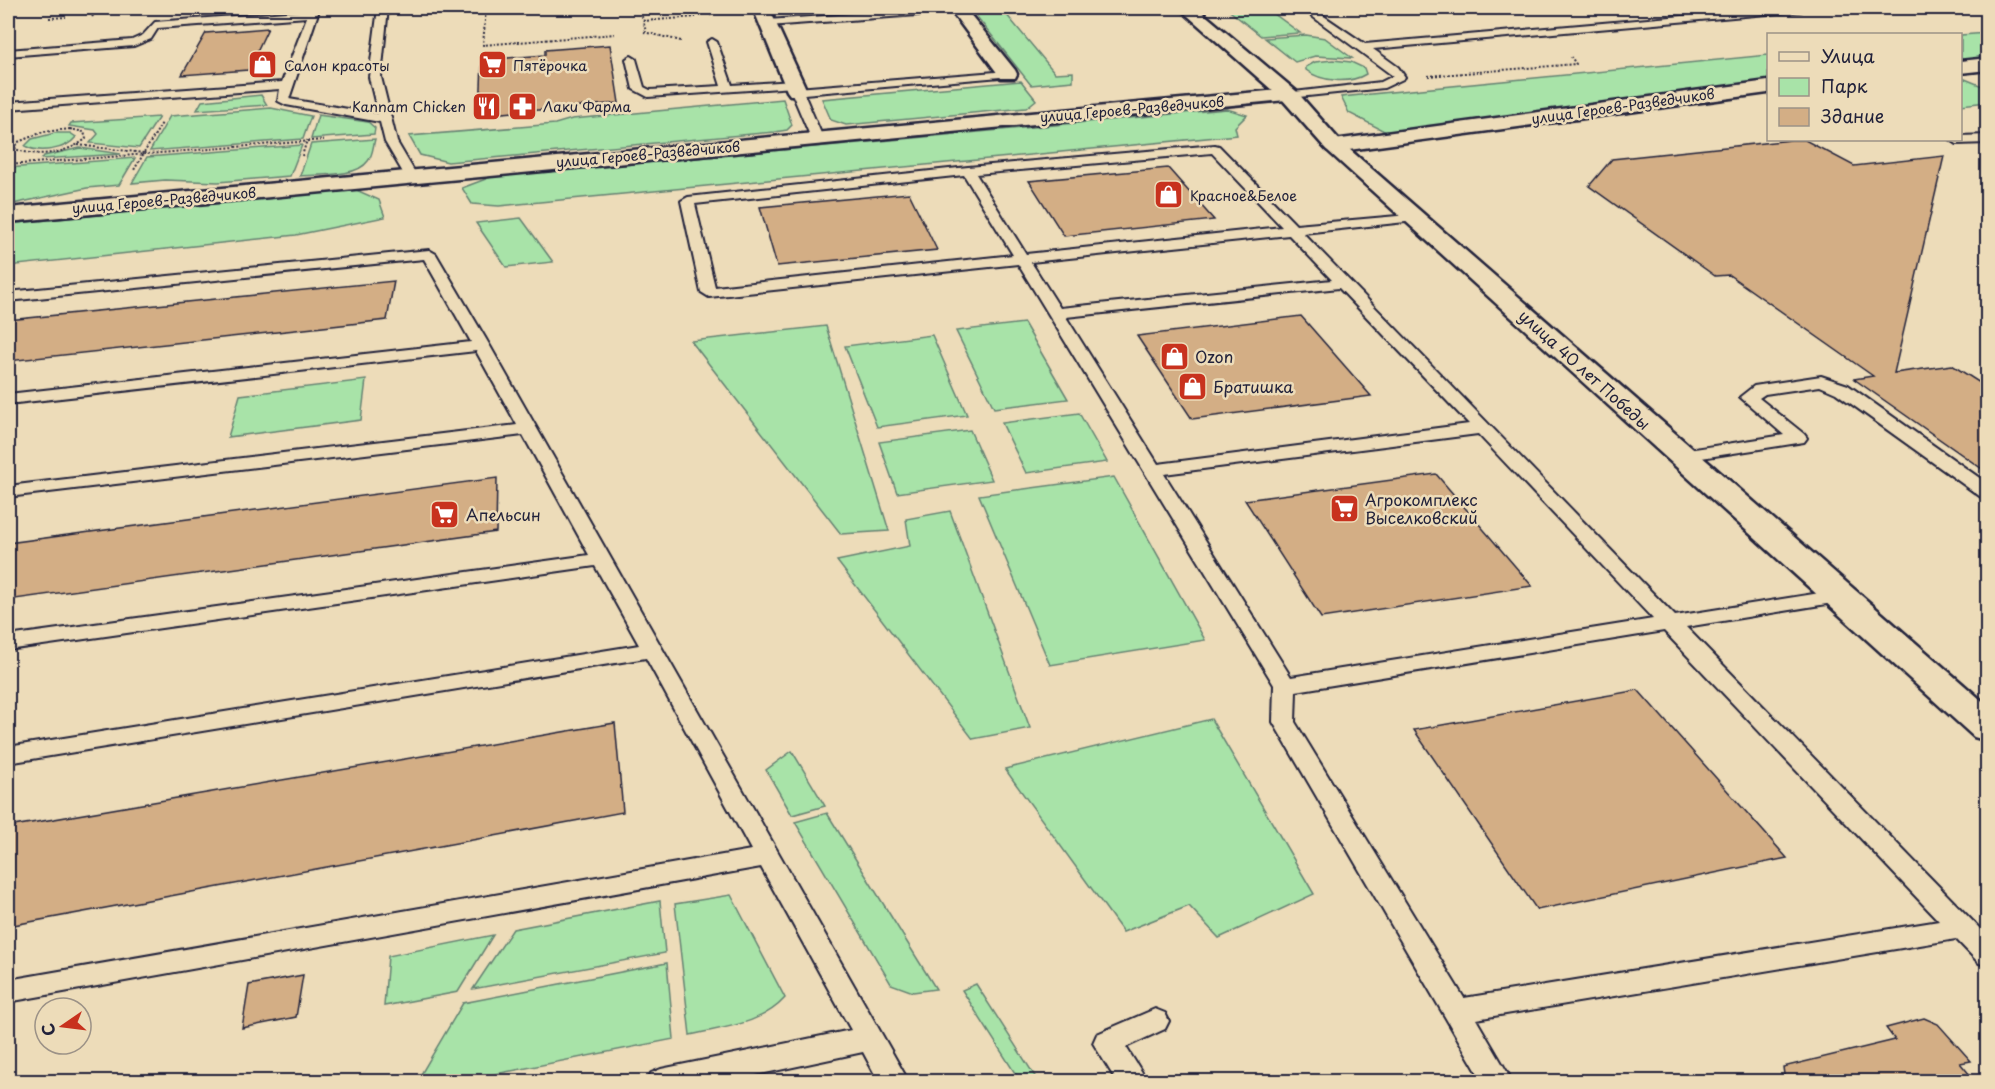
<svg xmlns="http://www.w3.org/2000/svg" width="1995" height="1089" font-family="'Playpen Sans',sans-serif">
<rect width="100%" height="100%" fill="#eddcb9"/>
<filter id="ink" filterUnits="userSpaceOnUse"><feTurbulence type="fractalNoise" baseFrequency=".0167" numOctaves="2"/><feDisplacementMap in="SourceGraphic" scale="12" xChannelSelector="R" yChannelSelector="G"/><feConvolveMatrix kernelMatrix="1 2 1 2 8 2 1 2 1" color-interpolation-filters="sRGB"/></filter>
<g filter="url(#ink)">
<!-- green -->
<g fill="#a8e3a8" stroke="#658272" stroke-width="1.5">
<polygon points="970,8 1001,8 1055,73 1073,72 1073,81 1031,85"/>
<polygon points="1226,8 1266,8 1300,33 1261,36"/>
<polygon points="1987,33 1987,62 1961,64 1961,35"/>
<polygon points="1306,35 1325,38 1352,58 1315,56 1295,62 1265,38"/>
<polygon points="1768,55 1768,82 1386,132 1349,113 1341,97"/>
<path d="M1333 60 1351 62 1364 68 1366 74C1350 84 1321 82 1306 70V67L1315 62Z"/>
<polygon points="1960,77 1987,88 1987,102 1961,105"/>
<polygon points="1021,81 1036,100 1026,108 846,125 831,120 822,99"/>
<polygon points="261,95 267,105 197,110 202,101"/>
<polygon points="783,99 792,125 787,130 775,132 448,162 420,155 409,136 555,124 572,119"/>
<polygon points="271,108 311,116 303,139 150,151 170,116"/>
<polygon points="1227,109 1247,115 1235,127 1237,135 499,206 472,204 462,188 491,177"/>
<polygon points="318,115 368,122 375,128 374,134 311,139"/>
<polygon points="159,117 139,148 90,143 98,134 95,130 69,126 71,123"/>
<path d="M55 133H70L76 137C66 150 39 154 25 146L32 139Z"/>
<path d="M375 139C373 146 373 155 368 161 356 178 319 174 300 176L311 144Z"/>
<polygon points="302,145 290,176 218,182 165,180 132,183 147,157"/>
<polygon points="80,148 121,154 42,159 44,156"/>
<polygon points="135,158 119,185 87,188 8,205 8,168"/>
<polygon points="354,189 379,200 385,217 296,235 8,266 8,224"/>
<polygon points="521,218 553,262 506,267 476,223"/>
<polygon points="1024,323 1068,399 994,408 956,331"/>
<polygon points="826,326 889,531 841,534 691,341"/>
<polygon points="932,335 967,415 877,427 845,346"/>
<polygon points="366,380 361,420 228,437 240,395"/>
<polygon points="1079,413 1107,462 1026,473 1002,423"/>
<polygon points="970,430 992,480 897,493 879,442"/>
<polygon points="1114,477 1205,640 1050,665 979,495"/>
<polygon points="950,511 1030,728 973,739 837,561 910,546 906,519"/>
<polygon points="1211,719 1314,894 1219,938 1189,906 1123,932 1005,769"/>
<polygon points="792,751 825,806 792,815 766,770"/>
<polygon points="827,813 936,989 913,992 891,984 795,822"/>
<path d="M731 895 785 998C761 1025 723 1027 690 1035L675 904Z"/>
<polygon points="660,901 665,953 473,989 513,929"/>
<polygon points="493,935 458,992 384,1006 388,956"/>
<polygon points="667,963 674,1039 460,1081 417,1081 463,1003"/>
<polygon points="976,984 1038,1081 1020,1081 962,990"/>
</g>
<!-- building -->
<g fill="#d3ae85" stroke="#22223b" stroke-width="1.5">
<polygon points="268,28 248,70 182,75 206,33"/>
<polygon points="610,45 619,103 480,115 482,60 545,55 545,50"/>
<polygon points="1791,140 1805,140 1854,166 1944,156 1894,373 1952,365 1988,388 1988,473 1854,379 1873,376 1729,275 1715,276 1589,186 1612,159"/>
<polygon points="1168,168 1214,220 1064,236 1029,181"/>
<polygon points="909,193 937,250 777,266 760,207"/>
<polygon points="394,281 387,320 8,361 8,320"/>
<polygon points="1301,316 1371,396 1192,419 1137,336"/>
<polygon points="1436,474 1532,586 1321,618 1245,500"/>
<polygon points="497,478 496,532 8,600 8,543"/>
<polygon points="1638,690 1787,858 1537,910 1414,730"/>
<polygon points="615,723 623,812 8,926 8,827"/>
<polygon points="303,975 296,1017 242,1028 249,985"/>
<polygon points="1924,1018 1938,1024 1971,1061 1960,1063 1976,1082 1785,1082 1783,1067 1895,1040 1886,1028"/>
</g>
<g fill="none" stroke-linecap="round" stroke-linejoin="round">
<defs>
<g id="service">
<polygon points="378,8 388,8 381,77 397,142 417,176 416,179 406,179 405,176 385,142 380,122 286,105 278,101 280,89 8,109 8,102 282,82 307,17 158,28 151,39 134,46 8,56 8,50 132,40 143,35 155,22 313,10 318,13 289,99 378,114 369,77"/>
<polygon points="937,8 963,9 958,12 768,26 763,23 768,20"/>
<polygon points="1301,8 1312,8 1365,44 1773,8 1806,8 1801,11 1373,49 1398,67 1405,77 1403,79 1384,88 1289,98 1283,95 1285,93 1381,82 1393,76"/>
<polygon points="712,39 717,42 732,85 794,81 800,84 794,87 648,97 633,89 626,59 631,56 636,59 644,87 650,90 721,86 707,42"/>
<polygon points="1008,71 1014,74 1012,76 804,94 823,138 817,142 811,138 791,91 797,88"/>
<polygon points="1988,135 1988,143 1957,144 1951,140 1960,140 1960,136"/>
<path d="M1215 145 1219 146 1296 225 1420 214 1422 217 1415 221 1303 233 1675 616 1839 590 1846 592 1849 596 1846 600 1839 602 1686 627 1988 937V966L1979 963 1956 939 1476 1019 1513 1082H1483L1273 722 1274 685 1018 264 709 297 701 292 681 201 688 197 968 167ZM1212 153 1282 227 1026 254 976 174ZM964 175 1013 255 715 287 695 204ZM1289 235 1332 280 1060 308 1031 262ZM1339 288 1469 424 1158 464 1066 317ZM1478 434 1653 619 1291 677 1164 474ZM1664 631 1939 921 1464 998 1295 722 1296 691Z"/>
<polygon points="429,250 436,254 490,346 909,1082 879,1082 863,1052 723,1082 647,1082 651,1073 661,1069 851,1030 761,867 8,1002 8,980 751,850 646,658 8,763 8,747 639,645 595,566 8,650 8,636 589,555 523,435 8,497 8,486 517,425 476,351 8,404 8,394 471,342 424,259 8,301 8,292"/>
<polygon points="1821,376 1848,385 1988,484 1988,498 1981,497 1836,393 1820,386 1765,394 1759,398 1804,434 1807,438 1804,442 1682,461 1673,456 1682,451 1784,435 1740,397 1754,386"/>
<polygon points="1155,1009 1165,1013 1169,1021 1165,1029 1126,1047 1148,1082 1117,1082 1093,1043 1097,1034"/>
</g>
<g id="minor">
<polygon points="753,8 769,8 807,91 804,95 790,95 787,91"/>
<polygon points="949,8 965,8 1015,70 1017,74 1015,78 1001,78"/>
<polygon points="1988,58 1988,70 1960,73 1960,61"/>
<polygon points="1768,81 1768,93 1334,152 1327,150 1323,146 1327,142 1334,140"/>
<polygon points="1289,89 1299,95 1296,99 8,222 8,208"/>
</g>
<polygon id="tertiary" points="1179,8 1197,8 1296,91 1341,142 1988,706 1988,741 1974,737 1327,150 1282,99"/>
</defs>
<!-- service casing -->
<use href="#service" stroke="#22223b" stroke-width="4"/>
<!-- minor casing -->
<use href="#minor" stroke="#22223b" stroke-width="5"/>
<!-- tertiary casing -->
<use href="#tertiary" stroke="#22223b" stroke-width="5"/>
<!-- path -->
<g stroke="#22223b" stroke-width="2" stroke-dasharray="2 2" stroke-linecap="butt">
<polyline points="486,8 483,45 615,34"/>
<polyline points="640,8 646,32"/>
<polyline points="708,8 711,16"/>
<polyline points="92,17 99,8"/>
<polyline points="49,18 66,17"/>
<polyline points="643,21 696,17"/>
<polyline points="644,32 681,41"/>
<polyline points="1428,76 1576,64 1571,57"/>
<path d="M70 129 84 132 86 139C65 154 39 158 15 149L18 142 43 132Z"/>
<polyline points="78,145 144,153 134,170"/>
<polyline points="144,153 162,123"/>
<polyline points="302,156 307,140"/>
<polyline points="8,165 324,140"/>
</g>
<!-- service -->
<use href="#service" fill="#eddcb9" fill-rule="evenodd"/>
<!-- minor -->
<use href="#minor" fill="#eddcb9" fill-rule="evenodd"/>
<!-- tertiary -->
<use href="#tertiary" fill="#eddcb9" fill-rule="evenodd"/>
</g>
</g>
<!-- icons -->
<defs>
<symbol id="shop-square" viewBox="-11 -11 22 22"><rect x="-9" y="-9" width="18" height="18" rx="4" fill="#c8321e" stroke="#eddcb9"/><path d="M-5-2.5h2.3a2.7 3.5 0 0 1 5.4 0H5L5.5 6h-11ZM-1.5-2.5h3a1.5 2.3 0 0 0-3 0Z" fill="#fff"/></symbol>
<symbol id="supermarket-square" viewBox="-11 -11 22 22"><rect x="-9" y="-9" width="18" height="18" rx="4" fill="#c8321e" stroke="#eddcb9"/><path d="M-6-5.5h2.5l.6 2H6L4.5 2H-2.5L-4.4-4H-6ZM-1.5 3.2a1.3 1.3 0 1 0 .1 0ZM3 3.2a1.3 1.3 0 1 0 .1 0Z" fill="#fff"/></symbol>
<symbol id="restaurant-square" viewBox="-11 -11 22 22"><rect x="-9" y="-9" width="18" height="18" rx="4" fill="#c8321e" stroke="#eddcb9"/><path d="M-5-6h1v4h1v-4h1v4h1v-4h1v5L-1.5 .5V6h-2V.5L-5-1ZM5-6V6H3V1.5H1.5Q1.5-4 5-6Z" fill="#fff"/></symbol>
<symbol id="pharmacy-square" viewBox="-11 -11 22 22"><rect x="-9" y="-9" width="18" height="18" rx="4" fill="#c8321e" stroke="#eddcb9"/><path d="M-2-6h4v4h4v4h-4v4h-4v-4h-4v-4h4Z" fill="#fff"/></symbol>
</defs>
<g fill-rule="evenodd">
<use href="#shop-square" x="246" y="48" width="33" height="33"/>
<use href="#supermarket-square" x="476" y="48" width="33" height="33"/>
<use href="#restaurant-square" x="470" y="90" width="33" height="33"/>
<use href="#pharmacy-square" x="506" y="90" width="33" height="33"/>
<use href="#shop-square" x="1152" y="178" width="33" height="33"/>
<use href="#shop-square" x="1158" y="340" width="33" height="33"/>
<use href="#shop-square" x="1176" y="370" width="33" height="33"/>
<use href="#supermarket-square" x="1328" y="492" width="33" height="33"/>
<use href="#supermarket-square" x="428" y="498" width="33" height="33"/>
</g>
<g text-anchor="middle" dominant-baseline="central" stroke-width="5" stroke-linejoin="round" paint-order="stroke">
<!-- far-poi labels -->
<g font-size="14" fill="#22223b" stroke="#eddcb9" text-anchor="start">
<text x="284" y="65">Салон красоты</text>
<text x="513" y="65">Пятёрочка</text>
<text x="466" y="106" text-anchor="end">Kannam Chicken</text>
<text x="543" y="106">Лаки Фарма</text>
<text x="1190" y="195">Красное&amp;Белое</text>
</g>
<!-- far-street labels -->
<g font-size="14" fill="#22223b" stroke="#eddcb9">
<text transform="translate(1623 106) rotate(-8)">улица Героев-Разведчиков</text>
<text transform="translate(1132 109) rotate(-5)">улица Героев-Разведчиков</text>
<text transform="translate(648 154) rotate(-5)">улица Героев-Разведчиков</text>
<text transform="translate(164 200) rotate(-5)">улица Героев-Разведчиков</text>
</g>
<!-- poi labels -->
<g font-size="16" fill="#22223b" stroke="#eddcb9" text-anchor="start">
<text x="1195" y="356">Ozon</text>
<text x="1213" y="386">Братишка</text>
<text x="1365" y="499">Агрокомплекс<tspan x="1365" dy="18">Выселковский</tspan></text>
<text x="466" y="514">Апельсин</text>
</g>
<!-- street labels -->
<g font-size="16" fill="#22223b" stroke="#eddcb9">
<text transform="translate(1585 369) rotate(42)">улица 40 лет Победы</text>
</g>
</g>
<!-- margin -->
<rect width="1995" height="1089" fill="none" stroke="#eddcb9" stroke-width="30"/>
<rect x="15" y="15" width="1965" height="1059" fill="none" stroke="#22223b" stroke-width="2" filter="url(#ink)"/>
<!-- legend -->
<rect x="1767" y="33" width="195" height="108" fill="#eddcb9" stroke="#9c9287" stroke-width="1.5"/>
<rect x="1779" y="52" width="30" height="9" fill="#eddcb9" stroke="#9c9287" stroke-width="1.5"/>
<text x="1821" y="63" font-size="18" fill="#22223b">Улица</text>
<rect x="1779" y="78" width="30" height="18" fill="#a8e3a8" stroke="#9c9287" stroke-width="1.5"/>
<text x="1821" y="93" font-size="18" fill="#22223b">Парк</text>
<rect x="1779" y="108" width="30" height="18" fill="#d3ae85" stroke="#9c9287" stroke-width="1.5"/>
<text x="1821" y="123" font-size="18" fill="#22223b">Здание</text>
<!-- north arrow -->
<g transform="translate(63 1026) rotate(256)"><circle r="28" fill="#eddcb9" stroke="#9c9287" stroke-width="1.5"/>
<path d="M0-4.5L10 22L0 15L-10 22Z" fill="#c8321e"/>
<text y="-9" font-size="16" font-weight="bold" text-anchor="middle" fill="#22223b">С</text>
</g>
</svg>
